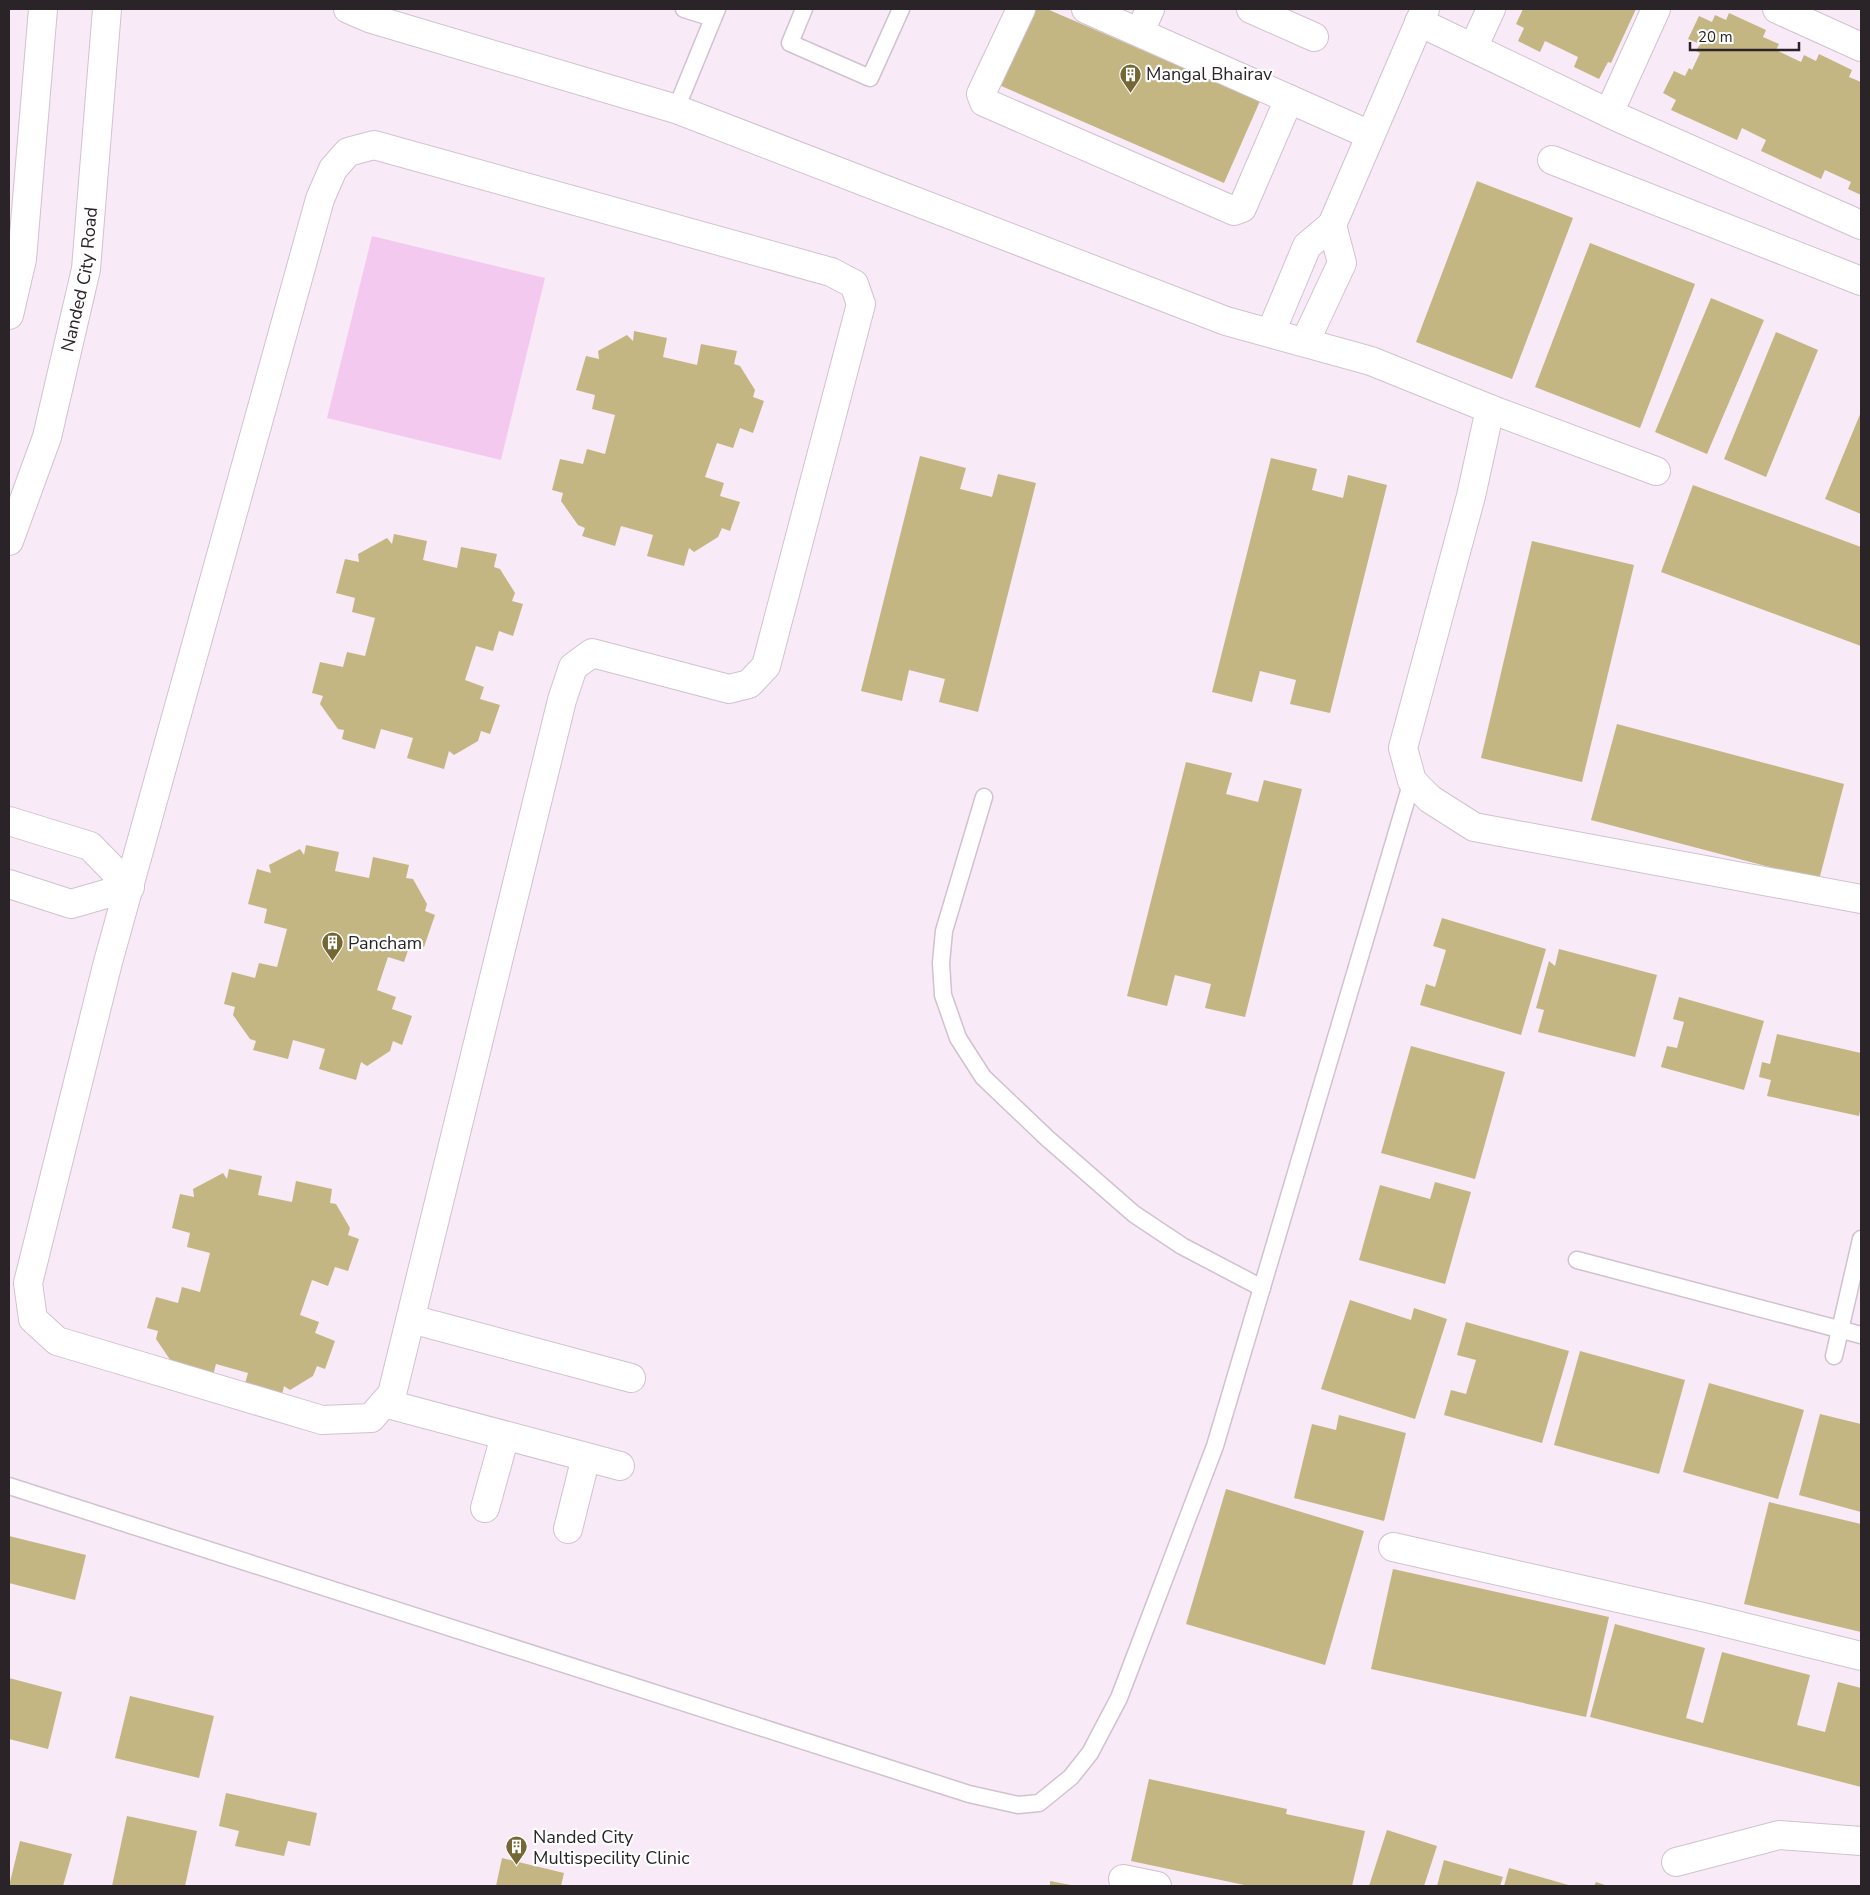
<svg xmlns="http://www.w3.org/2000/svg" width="1870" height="1895" font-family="'Nunito Sans',sans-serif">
<rect width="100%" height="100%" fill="#f9eaf7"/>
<!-- green -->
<polygon fill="#f4c9ef" points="372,236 545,278 501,460 327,418"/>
<!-- building -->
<g fill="#c4b682">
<polygon points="1032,9 1047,9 1260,101 1224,183 999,85"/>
<polygon points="1523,9 1636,9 1611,63 1608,62 1599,79 1574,67 1578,57 1545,41 1540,52 1518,41 1524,28 1516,24"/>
<polygon points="1729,13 1766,30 1763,37 1779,44 1776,50 1801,62 1804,55 1816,61 1819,54 1852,70 1849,77 1861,82 1861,195 1848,189 1851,182 1825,170 1821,179 1761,151 1766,140 1742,128 1737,140 1671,110 1676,100 1663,93 1674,71 1685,76 1689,68 1692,70 1700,53 1696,51 1700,44 1688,39 1699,16 1712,22 1715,15 1726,20"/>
<polygon points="1477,181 1573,218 1512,379 1416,342"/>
<polygon points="1590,243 1695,284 1640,428 1535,387"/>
<polygon points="1711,298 1764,320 1707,454 1655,432"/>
<polygon points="634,331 667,338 663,357 697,365 701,344 737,351 734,364 740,366 755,390 753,397 764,401 753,433 740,428 733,448 717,443 705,477 724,483 720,496 740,502 730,531 722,528 718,537 694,552 689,548 684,566 647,556 653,535 621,526 615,546 582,536 585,528 578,525 561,501 563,493 552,490 560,459 583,464 587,449 605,454 615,415 592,409 595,395 576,390 586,356 599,359 598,351 627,335 633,341"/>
<polygon points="1776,332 1818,350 1766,477 1724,459"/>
<polygon points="1861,412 1861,514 1825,499"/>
<polygon points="920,456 966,468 960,489 992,497 998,474 1036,483 978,712 939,702 945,679 909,670 902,701 861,691"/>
<polygon points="1271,458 1317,469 1312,490 1343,498 1348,475 1387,485 1330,713 1290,704 1296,680 1260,671 1252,702 1212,692"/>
<polygon points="1693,485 1861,547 1861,646 1661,572"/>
<polygon points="394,534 427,541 423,560 457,568 461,547 497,554 494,567 500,569 515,593 512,601 523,604 513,636 499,631 493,651 476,646 465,680 484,687 480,699 500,705 490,734 481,731 478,741 454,755 449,751 444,769 407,758 413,738 381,729 375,749 342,739 344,730 338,729 320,704 323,696 312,693 320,662 343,667 347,652 365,656 375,618 352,612 355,598 336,593 345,559 359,562 358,554 387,538 392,544"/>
<polygon points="1532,541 1634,565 1582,782 1481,758"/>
<polygon points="1617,724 1844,784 1819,880 1591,820"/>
<polygon points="1186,762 1232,773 1226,794 1258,802 1264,780 1302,789 1245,1017 1205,1008 1211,984 1175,975 1167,1006 1127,996"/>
<polygon points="306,845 339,852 335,871 369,878 373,857 409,865 406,878 413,879 427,904 425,911 435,915 424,947 411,942 404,962 388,957 377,990 396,997 392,1009 412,1016 402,1045 393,1041 390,1051 367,1066 361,1062 356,1080 319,1069 325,1049 293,1040 288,1059 253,1050 256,1041 250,1039 233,1015 235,1007 224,1004 232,972 255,978 259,963 277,967 287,929 264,923 267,909 248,904 257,869 271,873 269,865 300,849 304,855"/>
<polygon points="1442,918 1546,949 1521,1035 1420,1005 1426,984 1435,987 1446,950 1433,946"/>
<polygon points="1559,949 1657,975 1635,1057 1538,1032 1544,1010 1536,1008 1549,961 1555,966"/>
<polygon points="1679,997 1764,1021 1744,1090 1661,1067 1667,1046 1677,1048 1684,1022 1673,1019"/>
<polygon points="1777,1034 1861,1053 1861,1107 1859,1116 1767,1096 1771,1080 1759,1077 1762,1062 1770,1064"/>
<polygon points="1411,1046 1505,1072 1475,1179 1381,1153"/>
<polygon points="229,1169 262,1176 258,1195 292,1202 296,1181 332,1189 330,1203 336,1204 350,1228 348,1235 359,1239 348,1271 335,1267 328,1286 312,1280 300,1315 319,1322 315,1333 335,1341 325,1369 317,1366 313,1376 290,1390 284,1386 280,1404 242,1394 248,1373 216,1364 211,1383 173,1364 156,1339 158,1331 147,1328 156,1297 178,1303 182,1287 200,1292 210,1253 187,1247 190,1233 172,1228 180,1194 194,1197 193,1189 223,1173 227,1179"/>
<polygon points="1435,1182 1471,1192 1445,1284 1359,1260 1380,1185 1430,1199"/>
<polygon points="1350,1300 1411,1320 1414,1308 1447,1319 1415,1419 1321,1389"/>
<polygon points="1466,1322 1569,1351 1542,1443 1444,1415 1451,1390 1466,1394 1476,1360 1457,1355"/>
<polygon points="1580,1351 1685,1380 1659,1474 1554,1445"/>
<polygon points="1709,1383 1804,1410 1778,1499 1683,1472"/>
<polygon points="1820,1414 1861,1424 1861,1512 1799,1495"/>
<polygon points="1339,1415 1406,1433 1384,1521 1294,1498 1312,1424 1336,1430"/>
<polygon points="1226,1489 1364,1531 1325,1665 1186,1624"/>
<polygon points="1769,1502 1861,1524 1861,1632 1744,1604"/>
<polygon points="9,1536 86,1555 75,1600 9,1583"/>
<polygon points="1393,1569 1609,1617 1586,1717 1371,1669"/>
<polygon points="1615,1624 1705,1648 1686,1718 1703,1723 1722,1652 1810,1675 1797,1725 1825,1732 1838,1682 1861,1688 1861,1787 1590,1717"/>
<polygon points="9,1678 62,1692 48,1749 9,1739"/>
<polygon points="130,1696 214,1716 199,1778 115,1758"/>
<polygon points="1149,1779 1287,1809 1286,1814 1365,1831 1352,1886 1249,1886 1131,1861"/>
<polygon points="226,1793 317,1813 310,1846 288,1841 284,1856 235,1846 239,1831 219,1826"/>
<polygon points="127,1816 197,1831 185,1886 112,1886"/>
<polygon points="1387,1830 1437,1846 1424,1886 1369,1886"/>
<polygon points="20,1841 72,1854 63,1886 9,1886"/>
<polygon points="502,1858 564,1873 561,1886 496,1886"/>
<polygon points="1444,1860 1503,1877 1500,1886 1437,1886"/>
<polygon points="1509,1868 1572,1886 1504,1886"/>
<polygon points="1050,1881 1071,1885 1071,1886 1050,1886"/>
<polygon points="1596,1882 1608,1886 1594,1886"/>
</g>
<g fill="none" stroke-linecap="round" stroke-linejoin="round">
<defs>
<g id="lane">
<polyline points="684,9 713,18"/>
<polyline points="804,9 790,43 870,78 901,9"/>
<polyline points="676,109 717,9"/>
<polyline points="984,797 944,931 941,963 943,995 958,1038 983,1077 1047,1138 1134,1214 1182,1246 1262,1288"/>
<polyline points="1577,1260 1861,1335"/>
<polyline points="1834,1356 1861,1239"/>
<polyline points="9,1486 969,1794 1018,1805 1039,1803 1071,1777 1090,1753 1119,1698 1215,1446 1412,781"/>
</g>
<g id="street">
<polyline points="348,9 369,18 676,109 1226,321 1371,361 1490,409 1656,471"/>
<polyline points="1021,9 981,94 984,102 1234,211 1242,208 1289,99 1370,135"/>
<polyline points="1086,9 1289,99"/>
<polyline points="1251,9 1314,37"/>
<polyline points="1777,9 1861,47"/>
<polyline points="1419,22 1617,117 1861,225"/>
<polyline points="1140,32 1150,9"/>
<polyline points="1473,48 1491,9"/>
<polyline points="1609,113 1656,9"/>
<polygon points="374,145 831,272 854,284 861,304 766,666 749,684 729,689 592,653 573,667 562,700 392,1394 371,1418 322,1420 57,1341 33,1319 28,1283 108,962 320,199 333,169 348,152"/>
<polyline points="1552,160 1861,281"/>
<polyline points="1332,225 1425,9"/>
<polyline points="1271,332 1307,246 1332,225 1342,263 1305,342"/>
<polyline points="1490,409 1471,496 1403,748 1412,781 1430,799 1474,827 1861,899"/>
<polyline points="9,821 90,846 130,887 71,904 9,884"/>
<polyline points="411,1319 631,1378"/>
<polyline points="384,1403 620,1466"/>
<polyline points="485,1508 505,1436"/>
<polyline points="568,1529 586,1457"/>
<polyline points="1393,1547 1707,1618 1861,1656"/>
<polyline points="1676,1862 1779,1835 1861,1841"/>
<polyline points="1123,1879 1157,1886"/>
</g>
<g id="secondary">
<polyline points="9,315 22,259 43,9"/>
<path id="s1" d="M9 541 47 437 86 269 107 9"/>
</g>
</defs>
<!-- lane casing -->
<use href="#lane" stroke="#d1c2cf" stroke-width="19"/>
<!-- street casing -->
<use href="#street" stroke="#d1c2cf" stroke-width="30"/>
<!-- secondary casing -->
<use href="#secondary" stroke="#d1c2cf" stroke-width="30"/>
<!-- lane -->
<use href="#lane" stroke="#fff" stroke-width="16"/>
<!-- street -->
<use href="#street" stroke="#fff" stroke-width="28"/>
<!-- secondary -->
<use href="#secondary" stroke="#fff" stroke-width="28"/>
</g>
<!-- icons -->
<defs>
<symbol id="building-pin" viewBox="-11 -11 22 30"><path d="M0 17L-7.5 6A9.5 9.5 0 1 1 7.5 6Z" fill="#746734" stroke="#fff"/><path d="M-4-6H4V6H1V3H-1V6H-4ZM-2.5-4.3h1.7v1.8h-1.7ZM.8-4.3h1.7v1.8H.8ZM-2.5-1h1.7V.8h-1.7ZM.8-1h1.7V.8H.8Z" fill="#fff"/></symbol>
</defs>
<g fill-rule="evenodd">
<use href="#building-pin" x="1118" y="62" width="25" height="34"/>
<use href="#building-pin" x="320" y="930" width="25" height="34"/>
<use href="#building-pin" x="504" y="1834" width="25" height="34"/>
</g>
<g text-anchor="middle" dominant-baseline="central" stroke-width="4.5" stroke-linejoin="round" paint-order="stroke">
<!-- poi labels -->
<g font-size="18" fill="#2a2429" stroke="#fff" text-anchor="start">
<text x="1146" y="74">Mangal Bhairav</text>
<text x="348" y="943">Pancham</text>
<text x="533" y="1837">Nanded City<tspan x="533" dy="21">Multispecility Clinic</tspan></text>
</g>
<!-- street labels -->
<g font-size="18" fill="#2a2429" stroke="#fff">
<text stroke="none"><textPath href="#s1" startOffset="272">Nanded City Road</textPath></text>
</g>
</g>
<!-- border -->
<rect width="1870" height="1895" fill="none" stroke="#2a2429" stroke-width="20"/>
<!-- scale -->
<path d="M1690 42v8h109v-8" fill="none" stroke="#2a2429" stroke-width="2.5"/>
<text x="1698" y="42" font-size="15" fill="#2a2429" stroke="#ffffff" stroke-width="4" paint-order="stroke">20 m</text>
</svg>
